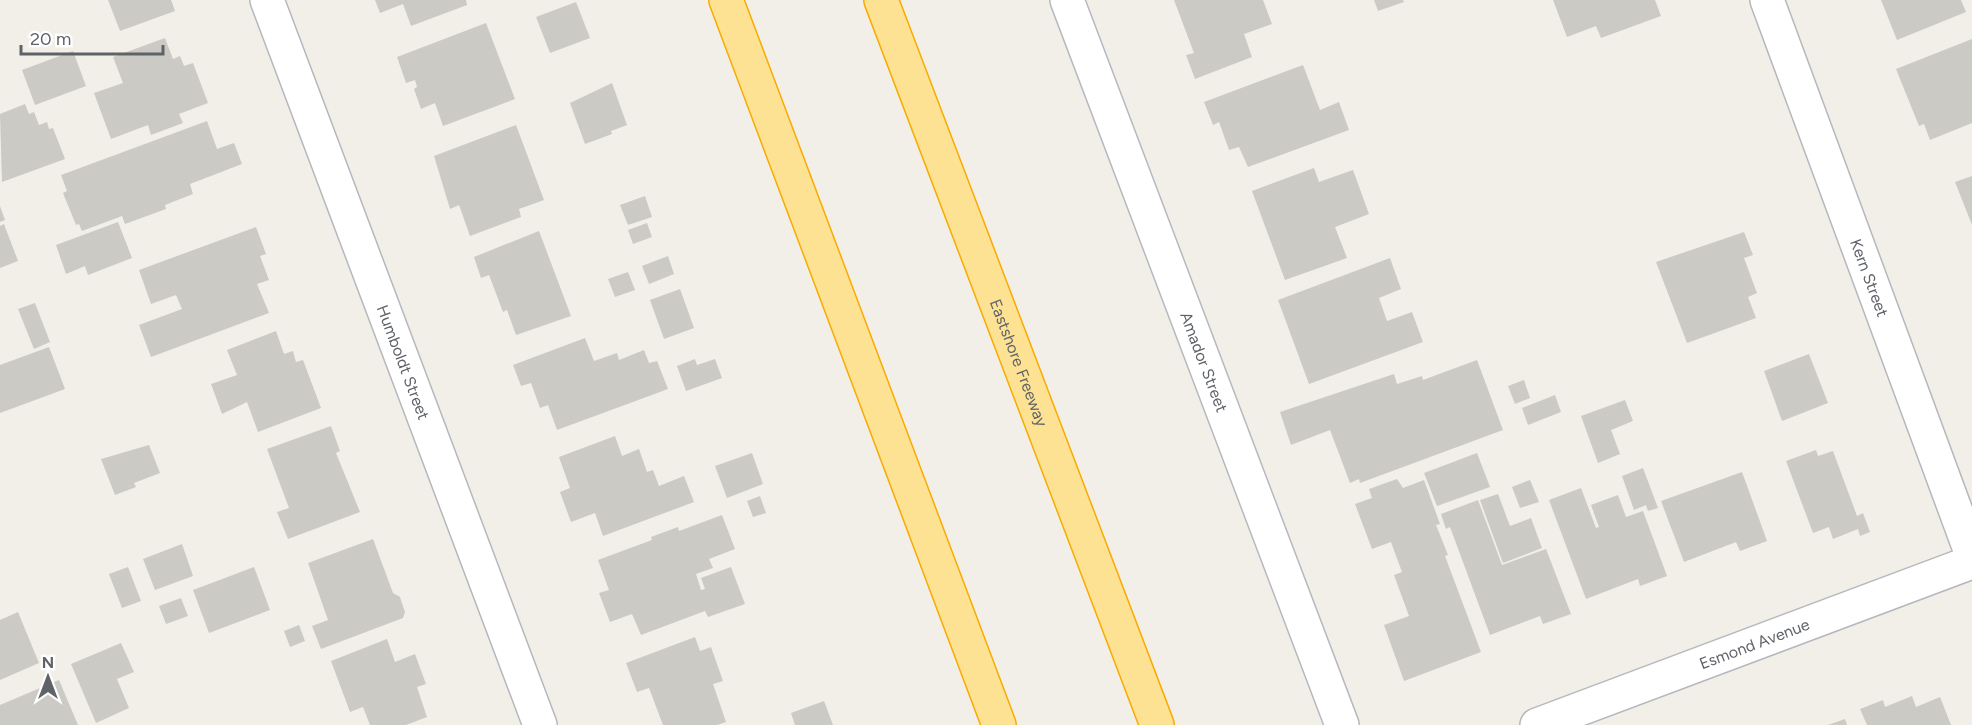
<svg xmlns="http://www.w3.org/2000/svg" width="1972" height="725" font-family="Figtree,sans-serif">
<rect width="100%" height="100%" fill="#f1efe8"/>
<!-- building -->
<g fill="#cccac5">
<polygon points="108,0 171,0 175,11 120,31"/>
<polygon points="375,0 466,0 467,5 411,26 403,4 380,13"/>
<polygon points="1174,0 1263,0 1272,24 1244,34 1252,57 1195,79 1186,55 1194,53"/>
<polygon points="1374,0 1403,0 1404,2 1378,11"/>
<polygon points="1553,0 1655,0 1661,16 1601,38 1596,26 1567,37"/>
<polygon points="1881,0 1961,0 1966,12 1897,40"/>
<polygon points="576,2 590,38 550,53 536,17"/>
<polygon points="486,23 515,99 443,126 435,103 421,109 414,89 417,87 415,80 406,83 397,57"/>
<polygon points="165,38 173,59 180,56 184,66 193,63 208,103 179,114 183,123 151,135 148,125 111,139 94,93 123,83 113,57"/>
<polygon points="1972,39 1972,123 1930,140 1924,124 1919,126 1896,69"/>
<polygon points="73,51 86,86 35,105 22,70"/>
<polygon points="1303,65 1320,110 1339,102 1349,130 1248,167 1239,147 1229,150 1219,122 1213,125 1204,102"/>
<polygon points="612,83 627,125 611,131 612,134 585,144 570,103"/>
<polygon points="25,104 29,114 34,112 39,125 47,122 49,129 53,128 65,159 2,182 0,114"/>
<polygon points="207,121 217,149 234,143 242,164 190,184 193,194 165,205 166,209 125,224 122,216 82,231 79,224 76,225 63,193 67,191 61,175"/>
<polygon points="516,125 544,200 519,209 521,217 470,236 459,205 450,209 434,156"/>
<polygon points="1314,168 1319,182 1353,170 1369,214 1335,227 1347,258 1285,280 1252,191"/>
<polygon points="1972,176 1972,225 1955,182"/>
<polygon points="645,196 652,217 628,225 620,205"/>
<polygon points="0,206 5,220 0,222"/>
<polygon points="118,222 132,258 88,275 85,266 66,274 56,245"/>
<polygon points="647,223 652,237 633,244 628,230"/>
<polygon points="4,224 18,261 0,268 0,226"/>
<polygon points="256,227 266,254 260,256 269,280 257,284 269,313 151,357 139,325 182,309 176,295 151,304 139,270"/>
<polygon points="539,231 571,316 516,335 507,310 503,312 489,275 481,278 474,257"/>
<polygon points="1744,232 1753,255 1744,258 1757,293 1748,297 1756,318 1687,343 1656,262"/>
<polygon points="668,256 674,274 649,284 642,266"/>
<polygon points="1390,258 1401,289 1379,298 1387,321 1412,312 1423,342 1309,384 1278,300"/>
<polygon points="628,272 635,290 615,297 608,279"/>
<polygon points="680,289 694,328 664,339 650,300"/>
<polygon points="35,303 50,342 34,349 18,309"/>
<polygon points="276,331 284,354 293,351 296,362 303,360 321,408 258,432 247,402 222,414 211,384 237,375 227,350"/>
<polygon points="585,338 594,361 617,353 619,360 644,350 649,363 657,361 668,389 557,430 548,405 540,408 531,383 521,386 513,365"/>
<polygon points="49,347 65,389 0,413 0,365"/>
<polygon points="1809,354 1828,403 1782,421 1764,371"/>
<polygon points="695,359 697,365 715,359 722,378 686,391 677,366"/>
<polygon points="1477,360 1503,430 1360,483 1359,479 1350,483 1330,430 1291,445 1280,412 1394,374 1397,384 1422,376 1423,380"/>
<polygon points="1524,380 1530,398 1515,404 1508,386"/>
<polygon points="1555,395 1561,412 1528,425 1522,408"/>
<polygon points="1625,400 1633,421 1611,430 1620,454 1598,463 1581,416"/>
<polygon points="331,426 340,451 336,453 360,512 288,539 277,512 289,508 267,449"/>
<polygon points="615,436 622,456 639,449 647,472 653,470 659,486 684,476 694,502 603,536 595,513 571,522 560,492 570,488 559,457"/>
<polygon points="149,445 160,473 134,483 136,487 115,495 101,459"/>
<polygon points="1816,450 1818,456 1833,451 1857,516 1863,513 1870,532 1860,536 1858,529 1833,539 1829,527 1813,533 1786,461"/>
<polygon points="752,453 763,484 727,498 715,466"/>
<polygon points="1477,453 1490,487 1437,506 1424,473"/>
<polygon points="1643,468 1658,508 1648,511 1646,505 1634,510 1622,476"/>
<polygon points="1742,472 1767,541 1740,551 1736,542 1684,562 1661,501"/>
<polygon points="1397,479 1403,488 1424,480 1440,524 1436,525 1448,555 1445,556 1481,652 1404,681 1384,625 1409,616 1394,575 1402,572 1391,542 1372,549 1355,504 1372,498 1369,489"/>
<polygon points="1530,480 1539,502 1520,508 1512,487"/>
<polygon points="1581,488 1596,528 1599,527 1591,505 1618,495 1626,517 1643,511 1667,576 1640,586 1638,579 1586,599 1549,500"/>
<polygon points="1498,494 1510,526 1531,518 1542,548 1503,563 1480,500"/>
<polygon points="760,496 766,513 753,517 747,501"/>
<polygon points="1478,500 1502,565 1546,549 1571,614 1543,624 1540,616 1490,635 1450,527 1446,529 1441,514"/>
<polygon points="722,515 735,549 709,559 713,568 696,574 701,590 705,589 701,578 731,567 745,604 708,617 705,611 641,635 632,614 610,622 599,593 609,590 598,560 652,540 651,537 678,527 679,531"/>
<polygon points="373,539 393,593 400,597 405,612 403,618 321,649 312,626 328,620 308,563"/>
<polygon points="182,544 193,576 155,590 143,559"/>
<polygon points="128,567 141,601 122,608 109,574"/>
<polygon points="254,567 270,610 209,633 193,590"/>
<polygon points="181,598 188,616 166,624 159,606"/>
<polygon points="18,612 39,663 0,680 0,620"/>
<polygon points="299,625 305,641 290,647 284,631"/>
<polygon points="695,637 700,651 711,647 723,681 713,684 726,722 717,725 663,725 649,688 637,692 626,663"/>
<polygon points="387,639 395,662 415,654 426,684 417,687 427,717 406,725 370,725 363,707 350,712 331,661"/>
<polygon points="121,643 134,672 117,679 129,708 96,723 71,664"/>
<polygon points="59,680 78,725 0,725 0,705"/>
<polygon points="1912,696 1916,707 1940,697 1951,725 1867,725 1860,709 1883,700 1885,707"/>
<polygon points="824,701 833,725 795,725 791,713"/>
<polygon points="1845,719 1847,725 1828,725"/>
</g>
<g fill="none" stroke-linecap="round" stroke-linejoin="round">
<defs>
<g id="street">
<path id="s1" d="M267 0 540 725"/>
<path id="s2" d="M1767 0 1972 555"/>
<path id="s3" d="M1537 725 1972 562"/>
</g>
<g id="secondary">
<path id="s4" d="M1067 0 1342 725"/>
</g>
<g id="highway">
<polyline points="726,0 999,725"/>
<path id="s5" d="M881 0 1157 725"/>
</g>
</defs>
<!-- street casing -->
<use href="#street" stroke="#b5b8bc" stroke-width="36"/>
<!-- secondary casing -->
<use href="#secondary" stroke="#b6babf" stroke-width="36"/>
<!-- highway casing -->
<use href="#highway" stroke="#f9ab00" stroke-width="36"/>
<!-- street -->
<use href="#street" stroke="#fff" stroke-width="33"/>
<!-- secondary -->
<use href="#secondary" stroke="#fff" stroke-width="33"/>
<!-- highway -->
<use href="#highway" stroke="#fde293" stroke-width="33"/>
</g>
<g text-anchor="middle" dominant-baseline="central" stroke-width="4.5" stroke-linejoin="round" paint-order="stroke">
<!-- street labels -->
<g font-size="16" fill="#5f6368" stroke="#fff">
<text stroke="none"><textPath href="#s2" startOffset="296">Kern Street</textPath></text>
<text stroke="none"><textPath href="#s1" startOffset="387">Humboldt Street</textPath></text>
<text stroke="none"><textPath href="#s5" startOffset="388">Eastshore Freeway</textPath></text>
<text stroke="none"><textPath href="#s4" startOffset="387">Amador Street</textPath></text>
<text stroke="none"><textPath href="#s3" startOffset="232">Esmond Avenue</textPath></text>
</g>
</g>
<!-- north arrow -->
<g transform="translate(48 677)" stroke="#ffffff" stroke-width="4.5" paint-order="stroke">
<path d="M0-4.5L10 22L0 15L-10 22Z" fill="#5f6368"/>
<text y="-9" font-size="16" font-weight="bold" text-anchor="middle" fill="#5f6368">N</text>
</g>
<!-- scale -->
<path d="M21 45v9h142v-9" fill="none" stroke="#5f6368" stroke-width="3"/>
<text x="30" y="45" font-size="18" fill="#5f6368" stroke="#ffffff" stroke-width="4.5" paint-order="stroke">20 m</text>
</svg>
